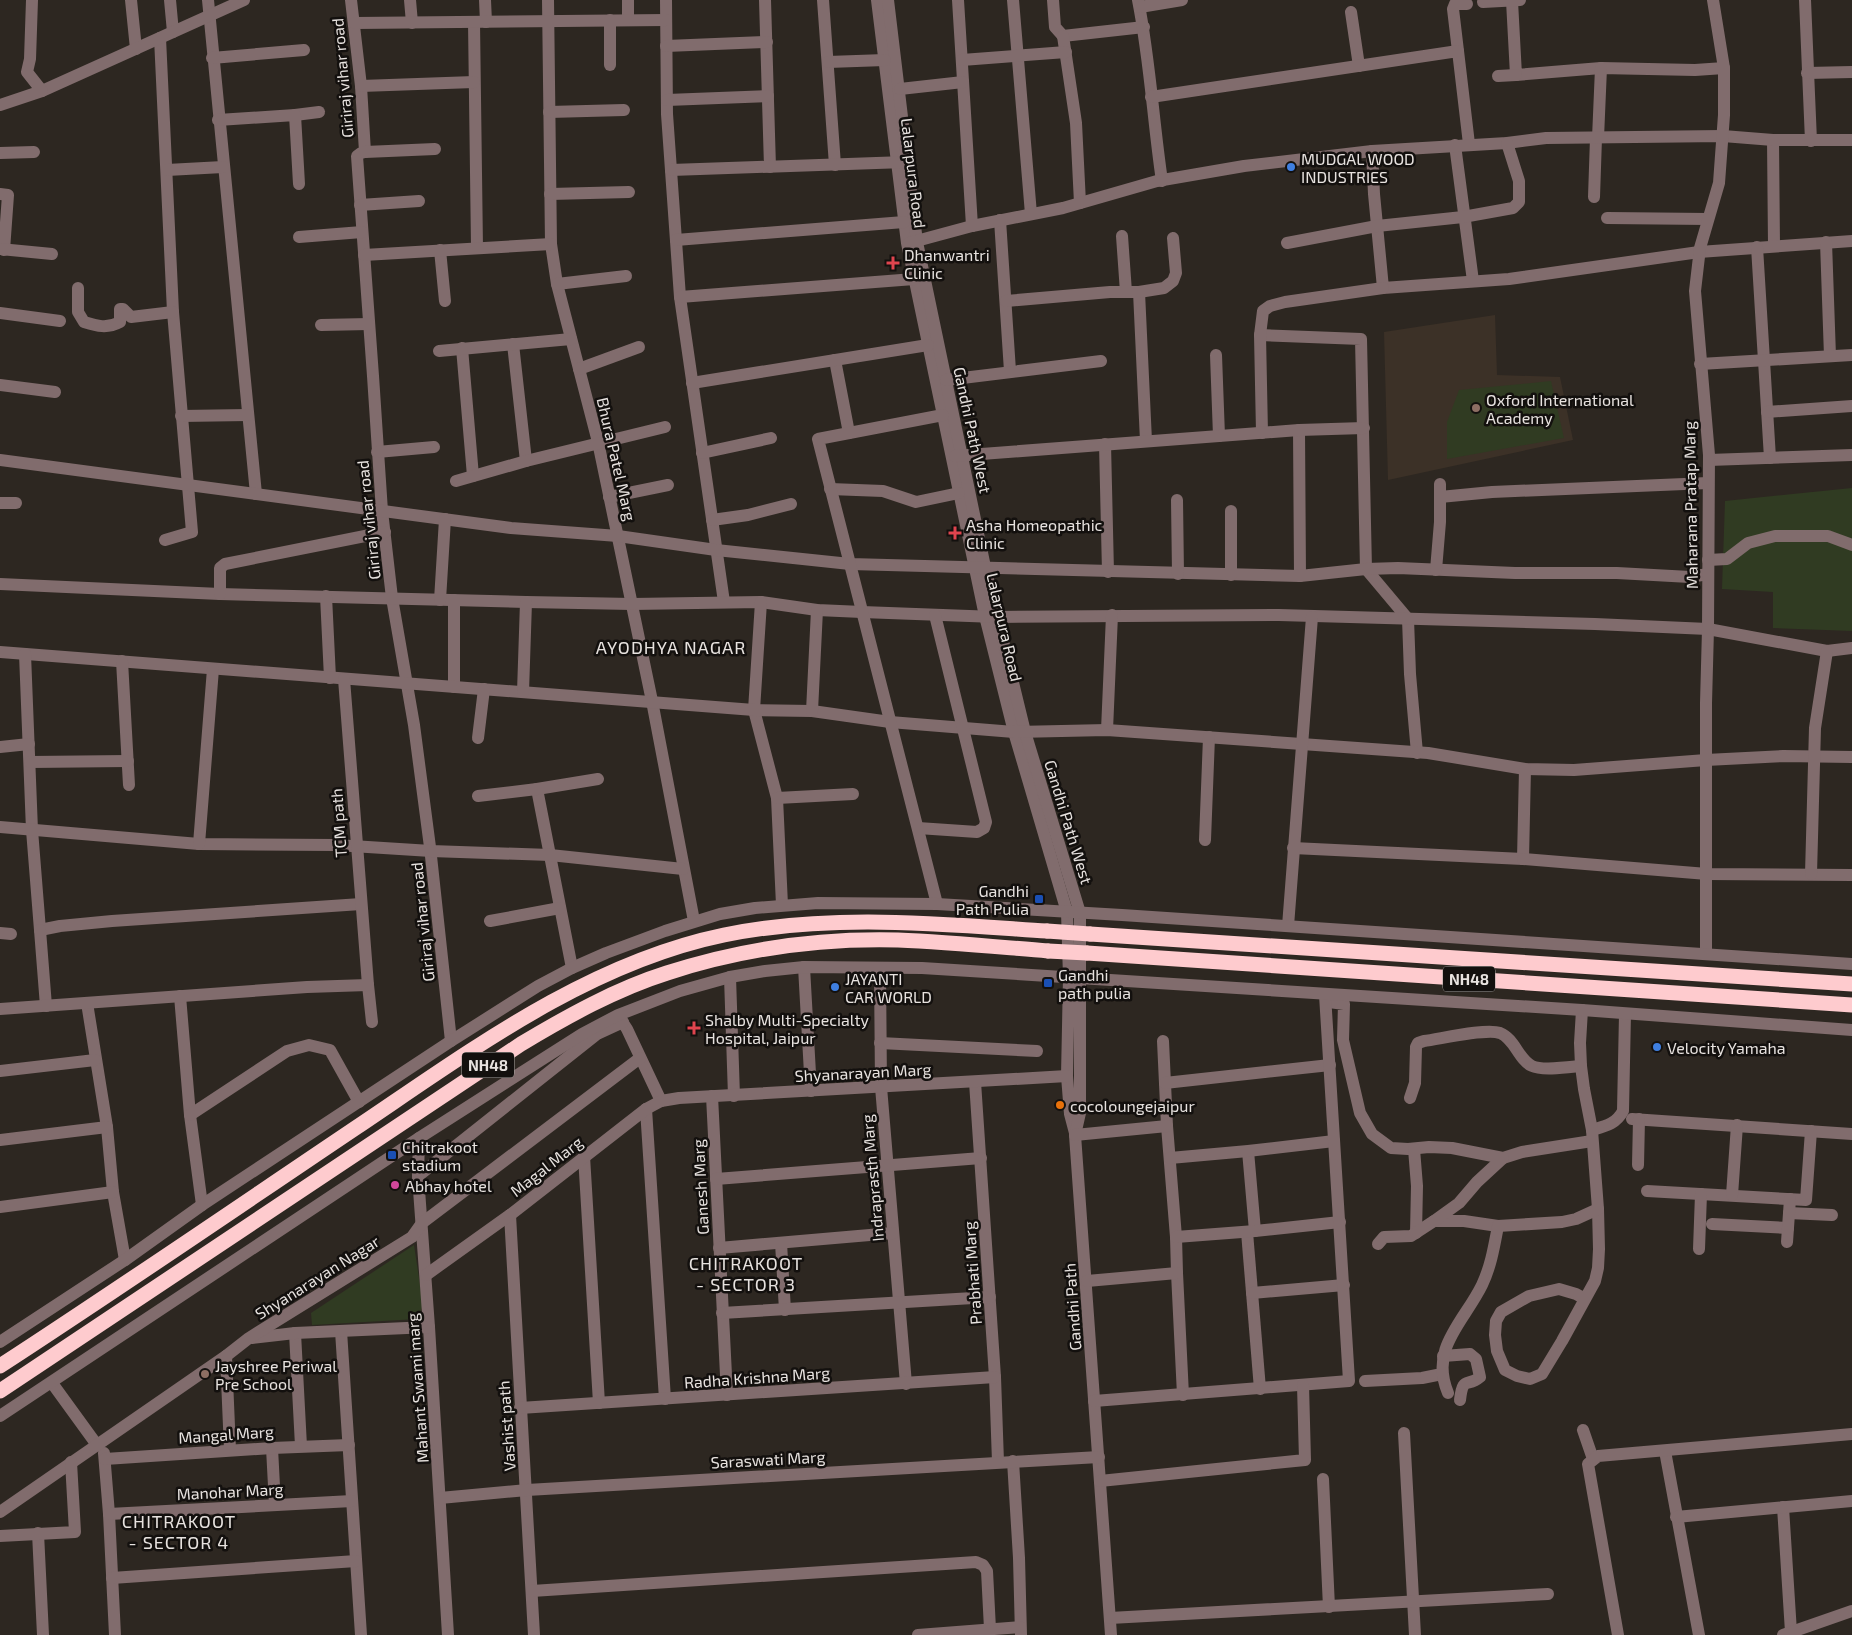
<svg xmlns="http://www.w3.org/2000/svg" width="1852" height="1635" font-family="'Exo 2',sans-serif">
<rect width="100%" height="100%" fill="#2d2721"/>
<!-- built -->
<polygon fill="#3c3127" points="1495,315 1497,375 1560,377 1573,440 1388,480 1384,332"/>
<!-- green -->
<g fill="#303b22">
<polygon points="1551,381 1564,438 1447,459 1447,422 1459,390"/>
<polygon points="1852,488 1852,631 1773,628 1773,592 1722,589 1725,501"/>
<polygon points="414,1245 423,1304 418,1319 312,1325 311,1313"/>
</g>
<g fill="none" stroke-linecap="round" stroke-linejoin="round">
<!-- minor -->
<g stroke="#816c6d" stroke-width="12">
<polyline points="131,0 136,49"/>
<polyline points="170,0 173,32"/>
<polyline points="208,0 256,494"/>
<polyline points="351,0 361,86 365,152 361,153 357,156 373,376 382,511 392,598 414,725 430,847 451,1041"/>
<polyline points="410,0 412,23"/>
<polyline points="485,0 486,22"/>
<polyline points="548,0 551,244 557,284 598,442 652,701 694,921"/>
<polyline points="628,0 628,20"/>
<polyline points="666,0 667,114 680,297 724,602"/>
<polyline points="765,0 770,167"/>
<polyline points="823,0 835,165"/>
<polyline points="877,0 907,243 985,616 1014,732 1067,912 1069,977 1067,1076 1070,1114 1075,1133"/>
<polyline points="888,0 917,242 985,567 1025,732 1080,913 1080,1113 1075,1135 1111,1635"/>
<polyline points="958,0 972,226"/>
<polyline points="1013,0 1031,214"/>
<polyline points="1053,0 1055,27 1063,36 1144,27"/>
<path d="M1138 0C1150 60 1153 120 1162 181"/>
<polyline points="1805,0 1811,141"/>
<polyline points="1512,1 1516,75 1601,68 1695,70 1724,68"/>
<polyline points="1483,2 1520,0"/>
<polyline points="1140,7 1182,0"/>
<polyline points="1351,12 1359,66"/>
<polyline points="474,22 477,248"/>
<polyline points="355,23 666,20"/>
<polyline points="1063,36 1076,123 1080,203"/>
<polyline points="160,38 173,312 192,532 165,540"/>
<polyline points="666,46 767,42"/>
<polyline points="1458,51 1453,9 1455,4 1467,4"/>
<polyline points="212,58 304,50"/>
<polyline points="962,60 1066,52"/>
<polyline points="828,62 885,60"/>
<polyline points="610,65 610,20"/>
<polyline points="1807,73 1852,72"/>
<polyline points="1498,76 1516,75"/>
<polyline points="361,86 474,82"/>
<polyline points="900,89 963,82"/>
<polyline points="42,91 244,0"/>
<polyline points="1151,97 1458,51 1469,144"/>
<polyline points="667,100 768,96"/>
<polyline points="0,105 42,91 27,72 30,59 32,0"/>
<polyline points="549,112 624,110"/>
<polyline points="295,115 319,112"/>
<polyline points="218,120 295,115 299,184"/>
<polyline points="1598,138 1601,68"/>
<polyline points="1773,140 1774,246"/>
<polyline points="1455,145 1473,281"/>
<polyline points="1372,151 1374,194 1383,288 1509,279 1699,252 1852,241"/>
<polyline points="365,152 435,149"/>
<polyline points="0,153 34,152"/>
<polyline points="167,170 223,167"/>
<polyline points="671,170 905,162"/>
<polyline points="0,194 8,195 4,250"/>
<polyline points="550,194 629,192"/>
<polyline points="1594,197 1596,138"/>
<polyline points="360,205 419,201"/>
<polyline points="1607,218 1708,219"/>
<polyline points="1000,220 1010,371"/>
<polyline points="1122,236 1126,292"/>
<polyline points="299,237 362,232"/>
<polyline points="676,240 904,222"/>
<polyline points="1826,242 1830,356"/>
<polyline points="909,243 972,226 1063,208 1157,181 1244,166 1372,151 1507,143 1546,138 1723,136 1773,140 1852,140"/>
<polyline points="1287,243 1377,226 1463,217 1513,208 1519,202 1519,181 1507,143"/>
<polyline points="1757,247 1770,458"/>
<polyline points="0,249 52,254"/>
<polyline points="440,250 445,301"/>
<polyline points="364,255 551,244"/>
<polyline points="557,284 626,276"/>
<path d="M78 288V312L84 322C97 326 107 329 120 322V309H123L131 317 173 312"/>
<polyline points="1139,292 1146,441"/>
<polyline points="680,297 914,279"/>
<polyline points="1006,301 1110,292 1139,292 1164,288 1173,281 1176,273 1173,238"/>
<polyline points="0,313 60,321"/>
<polyline points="321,325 369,324"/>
<polyline points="1260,335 1361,339 1366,569 1408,619 1410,674 1417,753"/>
<polyline points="513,344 526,461"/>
<polyline points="462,348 473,476"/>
<polyline points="439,351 571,339"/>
<polyline points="1216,355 1219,436"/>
<polyline points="835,360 849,433"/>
<polyline points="1700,364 1852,355"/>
<polyline points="579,369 639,347"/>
<polyline points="946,380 1101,361"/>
<polyline points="692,383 928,345"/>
<polyline points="0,385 55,392"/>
<polyline points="1767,412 1852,406"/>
<polyline points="181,416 248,415"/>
<polyline points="1299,430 1300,576"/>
<polyline points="1262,433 1260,335 1263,311 1270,306 1285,302 1383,288"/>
<polyline points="1105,444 1108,572"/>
<polyline points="377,452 434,447"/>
<polyline points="702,453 771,438"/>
<polyline points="955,456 1299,430 1364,428"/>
<polyline points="0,460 511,528 618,536 716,550 850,564 1300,576 1366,569 1398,568 1515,573 1617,573 1690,577 1708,574"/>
<polyline points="1709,460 1852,455"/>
<polyline points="456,481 526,461 665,427"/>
<polyline points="830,489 883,491 916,502 959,493"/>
<polyline points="609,497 668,485"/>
<polyline points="1440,497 1492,492 1708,483"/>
<polyline points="1177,500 1178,574"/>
<polyline points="0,503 16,503"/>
<polyline points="712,520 748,515 791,504"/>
<polyline points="1708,560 1727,559 1748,543 1775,536 1828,536 1852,545"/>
<polyline points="1436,570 1440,522 1440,484"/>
<polyline points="1231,575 1231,511"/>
<polyline points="0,584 220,594 526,602 632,604 761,602 817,610 862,612 996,617 1279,615 1595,624 1708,629 1827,651 1852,648"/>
<polyline points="220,594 220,568 225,564 385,532"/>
<polyline points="326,596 330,678"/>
<polyline points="440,600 445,519"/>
<polyline points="454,600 454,687"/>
<polyline points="761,602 754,710 777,798 782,905"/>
<polyline points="0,652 754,710 812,711 890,722 1014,732 1107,730 1428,753 1525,769 1574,770 1706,760 1783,756 1852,757"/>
<polyline points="25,654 32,830 40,930 60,926 112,921 361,904"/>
<polyline points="122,661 129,785"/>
<polyline points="523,692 526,602"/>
<polyline points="812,711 817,610"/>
<polyline points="1107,730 1112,615"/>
<polyline points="478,738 484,689"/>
<polyline points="0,747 29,744"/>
<polyline points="30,762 128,761"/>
<polyline points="537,789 572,968"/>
<polyline points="478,796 537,789 598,779"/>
<polyline points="777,798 853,794"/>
<polyline points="0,827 199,844 336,845 431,851 550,855 683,869"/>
<polyline points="918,828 977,832 984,828 986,822 935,615"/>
<polyline points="1205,840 1209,737"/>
<polyline points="199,844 213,669"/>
<polyline points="1293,848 1523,859 1525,769"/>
<polyline points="1523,859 1707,874 1852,875"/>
<polyline points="1811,874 1815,728 1827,651"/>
<polyline points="937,904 818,439 943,415"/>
<polyline points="490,921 560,908"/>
<polyline points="1288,926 1312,617"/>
<polyline points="40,930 46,1006"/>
<polyline points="0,933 11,934"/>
<polyline points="1706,953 1706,703 1708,629 1709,455 1695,291 1700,248 1719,183 1724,115 1724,68 1713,0"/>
<polyline points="804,967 811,1091"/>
<polyline points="880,968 881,1087 906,1384"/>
<polyline points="730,977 734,1096"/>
<polyline points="368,985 372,1022"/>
<polyline points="180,996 190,1115 202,1205"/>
<polyline points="1329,1002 1344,1004 1343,1040 1360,1113 1372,1134 1391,1148 1408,1149 1429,1147 1452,1148 1503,1158 1522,1152 1592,1141"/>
<polyline points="87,1003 107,1127 113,1192 125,1260"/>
<polyline points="0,1009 307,987 368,985 344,679"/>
<polyline points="619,1017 627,1029 661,1101"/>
<polyline points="1163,1041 1167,1126 1176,1237 1177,1273 1183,1395"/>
<polyline points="880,1043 1037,1051"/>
<polyline points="0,1071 95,1060"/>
<polyline points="975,1082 995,1377 998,1462"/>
<polyline points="1165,1083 1330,1065"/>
<polyline points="712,1096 727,1395"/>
<path d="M1410 1098 1415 1083 1416 1047 1418 1043 1424 1041C1440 1039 1486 1028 1500 1033 1515 1039 1518 1059 1532 1066 1542 1071 1570 1067 1581 1066"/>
<polyline points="646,1109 665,1399"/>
<polyline points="190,1115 287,1051 309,1045 330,1050 359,1102"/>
<polyline points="1632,1119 1852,1134"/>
<path d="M1592 1130C1606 1126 1616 1124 1623 1111L1625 1014"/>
<polyline points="1075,1135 1167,1126"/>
<polyline points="419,1138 418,1176 429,1327 448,1635"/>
<polyline points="0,1140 107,1127"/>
<polyline points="1414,1149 1417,1186 1416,1233"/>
<polyline points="1248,1151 1255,1231"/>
<polyline points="584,1156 599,1403"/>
<polyline points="1170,1158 1248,1151 1334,1141"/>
<polyline points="1638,1165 1639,1119"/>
<polyline points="418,1176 597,1034 623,1022"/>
<polyline points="716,1179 981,1158"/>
<polyline points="1647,1191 1806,1200 1811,1131"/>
<polyline points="1732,1195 1737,1125"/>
<polyline points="0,1207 113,1192"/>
<polyline points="1789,1213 1832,1215"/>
<polyline points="510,1215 534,1635"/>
<polyline points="1434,1221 1464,1221 1498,1226"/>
<polyline points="1712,1224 1788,1228"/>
<polyline points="1247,1232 1260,1389"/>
<polyline points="1176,1237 1255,1231 1340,1222"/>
<polyline points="1787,1242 1790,1199"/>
<polyline points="781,1243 785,1310"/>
<polyline points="1378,1244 1384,1237 1411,1236 1434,1221 1459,1203 1477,1182 1503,1158"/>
<polyline points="719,1248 893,1233"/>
<polyline points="1699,1249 1701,1194"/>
<polyline points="426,1275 510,1215 646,1109 661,1101 679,1098 1067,1076"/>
<polyline points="1087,1281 1177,1273"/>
<polyline points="1252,1293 1344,1285"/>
<polyline points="1585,1299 1576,1294 1559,1289 1529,1296 1501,1312 1496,1321 1495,1335 1497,1351 1505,1370 1517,1376 1530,1379 1542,1374 1562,1341 1595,1281 1598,1268 1599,1249 1598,1209"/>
<polyline points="722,1313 990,1297"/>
<polyline points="341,1331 361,1635"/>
<polyline points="295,1333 301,1446"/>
<polyline points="252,1338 295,1333 429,1327"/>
<polyline points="0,1342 125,1260 202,1205 451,1041 538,986 572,968 606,953 665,931 720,914 755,908 818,903 937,904 1122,915 1852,964"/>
<polyline points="226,1356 230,1450"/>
<path d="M1443 1356 1470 1354 1476 1359 1480 1377C1467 1388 1463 1375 1460 1400"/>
<polyline points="1365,1381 1422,1378 1442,1374"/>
<polyline points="52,1383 97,1445"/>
<path d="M1448 1393C1429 1348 1464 1322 1482 1285 1491 1266 1494 1247 1498 1226L1562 1222 1576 1219 1598 1209 1592 1130 1584 1089 1581 1066 1580 1043 1582 1010"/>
<polyline points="1094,1401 1349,1381 1325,995"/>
<polyline points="520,1408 995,1377"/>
<polyline points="0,1416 419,1138 582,1034 618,1015 680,991 730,977 765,971 804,967 922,968 1582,1010 1852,1030"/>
<polyline points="1583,1430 1593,1459"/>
<polyline points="1404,1433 1415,1635"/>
<polyline points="272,1448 275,1505"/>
<polyline points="1665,1451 1699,1635"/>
<polyline points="104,1453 109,1514 115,1635"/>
<polyline points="105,1459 272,1448 349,1445"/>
<polyline points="1013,1461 1019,1558 1021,1635"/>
<polyline points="1323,1479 1329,1607"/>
<polyline points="1100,1481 1305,1460 1303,1385"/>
<polyline points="440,1498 527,1490 1099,1457"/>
<polyline points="1783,1507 1791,1632"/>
<polyline points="0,1512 226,1356 249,1338 412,1237 422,1223 640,1058"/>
<polyline points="109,1514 352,1501"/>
<polyline points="1676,1517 1852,1501"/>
<polyline points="38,1533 43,1635"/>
<polyline points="0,1536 75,1532 71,1462"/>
<polyline points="112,1578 356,1561"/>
<polyline points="532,1591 976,1562 983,1565 987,1571 990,1629"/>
<polyline points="1110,1618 1548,1594"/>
<polyline points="918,1635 1020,1627"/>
<polyline points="1618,1635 1588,1464 1598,1456 1852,1434"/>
<polyline points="1783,1635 1852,1611"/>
</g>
<!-- highway -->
<g stroke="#fecbce" stroke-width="15">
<polyline points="1090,934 1852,984"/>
<polyline points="1087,953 1852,1005"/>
<path d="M0 1366C120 1288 238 1207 357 1127 470 1051 588 963 724 935 831 913 940 924 1047 931"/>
<path d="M0 1391 521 1044C566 1017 616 989 667 973 741 949 820 938 898 940 948 942 998 947 1048 951"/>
</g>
<!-- highway-bridge -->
<g stroke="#fecbce" stroke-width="15">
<polyline points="1047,931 1090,934"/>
<polyline points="1048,951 1087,953"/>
</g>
</g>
<!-- markers -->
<g fill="#3f7fe0" stroke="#13100e" stroke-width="2">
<circle cx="1291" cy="167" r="5"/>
<circle cx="835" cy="987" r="5"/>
<circle cx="1657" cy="1047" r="5"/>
</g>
<g fill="#e0444e" stroke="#13100e" stroke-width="2">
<path d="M890.5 255.5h5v5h5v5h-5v5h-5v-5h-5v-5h5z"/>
<path d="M952.5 525.5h5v5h5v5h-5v5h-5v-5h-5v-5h5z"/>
<path d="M691.5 1020.5h5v5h5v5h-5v5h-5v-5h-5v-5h5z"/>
</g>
<g fill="#8d6e63" stroke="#13100e" stroke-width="2">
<circle cx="1476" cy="408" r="5"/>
<circle cx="205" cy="1374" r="5"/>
</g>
<g fill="#1a4fb4" stroke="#13100e" stroke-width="2">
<rect x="1034" y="894" width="10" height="10" rx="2.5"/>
<rect x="1043" y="978" width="10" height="10" rx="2.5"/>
<rect x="387" y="1150" width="10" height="10" rx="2.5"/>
</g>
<circle fill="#e8710a" stroke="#13100e" stroke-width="2" cx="1060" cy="1105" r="5"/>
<circle fill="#d1479c" stroke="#13100e" stroke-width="2" cx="395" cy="1185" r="5"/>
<g text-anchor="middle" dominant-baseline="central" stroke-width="5" stroke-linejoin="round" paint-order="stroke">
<!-- shield labels -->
<g fill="#13100e" stroke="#a7a3a0" stroke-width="1">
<rect x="1443" y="966.5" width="52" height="25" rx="4"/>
<rect x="462" y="1052.5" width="52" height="25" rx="4"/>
</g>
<g font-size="15" font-weight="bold" fill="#e7e2df">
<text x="1469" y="979">NH48</text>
<text x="488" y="1065">NH48</text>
</g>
<!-- street labels -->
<g font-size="16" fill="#e7e2df" stroke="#13100e">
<text transform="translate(342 78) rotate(-95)">Giriraj vihar road</text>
<text transform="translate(914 173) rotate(83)">Lalarpura Road</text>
<text transform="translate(973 430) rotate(78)">Gandhi Path West</text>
<text transform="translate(617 459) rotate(77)">Bhura Patel Marg</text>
<text transform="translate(1690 505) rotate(-91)">Maharana Pratap Marg</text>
<text transform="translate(368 520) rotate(-96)">Giriraj vihar road</text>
<text transform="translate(1005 627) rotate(77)">Lalarpura Road</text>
<text transform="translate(1069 822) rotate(73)">Gandhi Path West</text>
<text transform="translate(338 823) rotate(-94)">TCM path</text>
<text transform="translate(422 922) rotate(-96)">Giriraj vihar road</text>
<text transform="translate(863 1072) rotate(-3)">Shyanarayan Marg</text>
<text transform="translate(546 1166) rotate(-38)">Magal Marg</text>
<text transform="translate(872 1178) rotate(-95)">Indraprasth Marg</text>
<text transform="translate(700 1187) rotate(-93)">Ganesh Marg</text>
<text transform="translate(972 1273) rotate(-94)">Prabhati Marg</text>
<text transform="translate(317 1277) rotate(-32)">Shyanarayan Nagar</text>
<text transform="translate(1072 1307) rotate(-94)">Gandhi Path</text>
<text transform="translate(757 1377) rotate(-4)">Radha Krishna Marg</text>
<text transform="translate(417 1388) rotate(-94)">Mahant Swami marg</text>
<text transform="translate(506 1426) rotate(-94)">Vashist path</text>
<text transform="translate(226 1434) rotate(-4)">Mangal Marg</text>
<text transform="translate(768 1459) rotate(-3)">Saraswati Marg</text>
<text transform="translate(230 1491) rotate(-3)">Manohar Marg</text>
</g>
<!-- poi labels -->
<g font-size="16" fill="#e7e2df" stroke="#13100e" text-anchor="start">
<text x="1301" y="158">MUDGAL WOOD<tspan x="1301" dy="18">INDUSTRIES</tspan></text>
<text x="904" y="254">Dhanwantri<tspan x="904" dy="18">Clinic</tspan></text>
<text x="1486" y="399">Oxford International<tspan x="1486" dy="18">Academy</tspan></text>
<text x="966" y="524">Asha Homeopathic<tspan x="966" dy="18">Clinic</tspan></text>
<text x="1029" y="890" text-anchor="end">Gandhi<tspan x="1029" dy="18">Path Pulia</tspan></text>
<text x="1058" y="974">Gandhi<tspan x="1058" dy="18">path pulia</tspan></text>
<text x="845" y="978">JAYANTI<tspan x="845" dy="18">CAR WORLD</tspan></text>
<text x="705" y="1019">Shalby Multi-Specialty<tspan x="705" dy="18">Hospital, Jaipur</tspan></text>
<text x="1667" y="1047">Velocity Yamaha</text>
<text x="1070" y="1105">cocoloungejaipur</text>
<text x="402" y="1146">Chitrakoot<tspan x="402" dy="18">stadium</tspan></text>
<text x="405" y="1185">Abhay hotel</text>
<text x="215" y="1365">Jayshree Periwal<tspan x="215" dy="18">Pre School</tspan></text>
</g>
<!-- neighbourhood labels -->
<g font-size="18" letter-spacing="1" fill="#e7e2df" stroke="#13100e">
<text x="671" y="647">AYODHYA NAGAR</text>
<text x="746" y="1263">CHITRAKOOT<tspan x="746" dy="21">- SECTOR 3</tspan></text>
<text x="179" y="1521">CHITRAKOOT<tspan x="179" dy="21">- SECTOR 4</tspan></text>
</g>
</g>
</svg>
